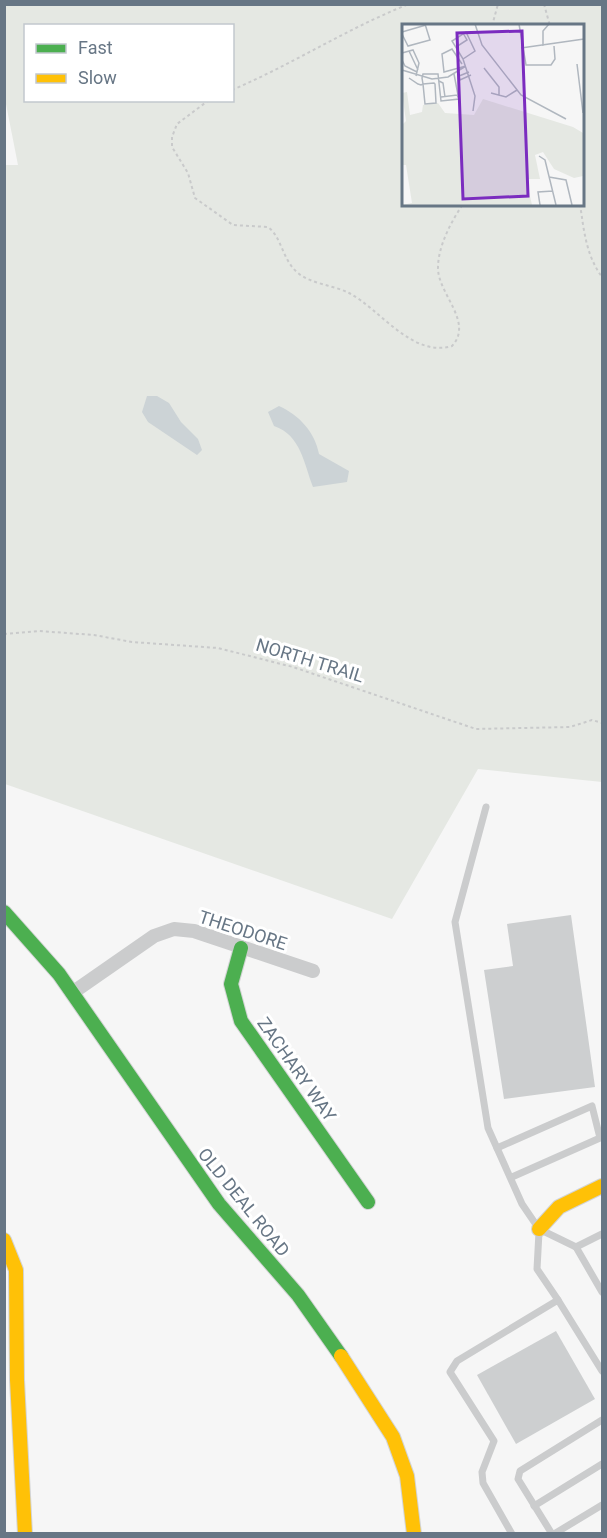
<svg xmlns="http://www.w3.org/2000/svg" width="607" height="1538" font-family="Roboto,sans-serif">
<rect width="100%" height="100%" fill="#f6f6f6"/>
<!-- green -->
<path fill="#e5e8e3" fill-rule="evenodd" d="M5 5H602V782L478 769 392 919 5 784 4 165H18L5 99ZM26 26H232V100H26ZM403 26H582V204H403Z"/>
<!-- water -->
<g fill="#ccd3d6">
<polygon points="147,396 157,396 169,403 181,422 198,439 202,450 197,455 148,422 142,412"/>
<path d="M279 406C299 415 315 432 319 454L349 471 347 482 313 487C304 464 301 435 274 426L268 412Z"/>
</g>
<!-- building -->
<g fill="#cdcfd0">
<polygon points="571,915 595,1087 504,1099 484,970 513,966 507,924"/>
<polygon points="556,1331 595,1399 516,1444 477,1375"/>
</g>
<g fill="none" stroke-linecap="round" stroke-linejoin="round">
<defs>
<g id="fast">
<polyline points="4,912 59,974 219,1204 298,1295 341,1356"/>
<polyline points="241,948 231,984 241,1021 368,1202"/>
</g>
<g id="slow">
<polyline points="539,1229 559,1207 602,1186"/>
<polyline points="4,1240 16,1270 17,1380 25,1534"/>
<polyline points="341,1356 393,1437 407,1476 414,1534"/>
</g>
</defs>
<!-- fast casing -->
<use href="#fast" stroke="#d3d4d5" stroke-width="16"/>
<!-- slow casing -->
<use href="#slow" stroke="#d3d4d5" stroke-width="16"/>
<!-- path -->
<g stroke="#c9cacb" stroke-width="2" stroke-dasharray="3 3" stroke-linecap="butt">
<polyline points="544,4 550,26"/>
<polyline points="492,26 498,4"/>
<path d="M232 90C293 64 348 28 409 4"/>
<path d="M209 100 177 124 172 137V147L188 173 195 198 233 225 268 227C282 237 282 260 298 273 311 284 333 285 349 293 380 309 412 358 452 346 474 322 438 294 438 268 438 246 451 222 463 204"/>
<path d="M580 204C584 231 586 255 602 277"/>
<polyline points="4,634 39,631 94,635 132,642 218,648 293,667 476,729 570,727 592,720 602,723"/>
</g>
<!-- lane -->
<g stroke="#cbcccd" stroke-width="7">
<polyline points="486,807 455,922 488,1128 522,1204 539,1229 576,1247 602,1234"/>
<polyline points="497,1148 592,1106 600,1138 512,1177"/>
<polyline points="539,1232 537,1269 558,1300"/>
<polyline points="576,1247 602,1292"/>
<polyline points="534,1506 602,1464"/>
<polyline points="512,1534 483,1483 482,1472 494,1441 450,1372 457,1361 558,1300 602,1371"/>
<polyline points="552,1534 518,1479 520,1471 602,1420"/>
<polyline points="554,1534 602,1505"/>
</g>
<!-- street -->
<polyline stroke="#cbcccd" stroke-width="14" points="72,993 154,936 174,929 194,931 313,971"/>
<!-- fast -->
<use href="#fast" stroke="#4caf50" stroke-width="14"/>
<!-- slow -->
<use href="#slow" stroke="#ffc107" stroke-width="14"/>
</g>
<g text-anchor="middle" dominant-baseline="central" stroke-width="6" stroke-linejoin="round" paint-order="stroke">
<!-- street labels -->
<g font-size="18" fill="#677685" stroke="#fff">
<text transform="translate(310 660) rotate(17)">NORTH TRAIL</text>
<text transform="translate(243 930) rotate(18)">THEODORE</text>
<text transform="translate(297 1069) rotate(55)">ZACHARY WAY</text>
<text transform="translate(244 1202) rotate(51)">OLD DEAL ROAD</text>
</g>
</g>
<!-- overview -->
<g transform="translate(402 24)">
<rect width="182" height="182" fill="#f6f6f6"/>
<path d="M5 68 8 91 20 88 21 81 36 79 43 89 72 91 81 75 171 103 181 109V152L172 154 152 145 141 128 133 131 138 155H124L130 181H0L10 179 4 141H0V101L4 97 0 69Z" fill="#e5e8e3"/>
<path fill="none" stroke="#b0b7bf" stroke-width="1.5" d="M73 0 80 21 119 71 164 95M117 0 124 41H149L153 35 152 22M0 8 24 1M64 8 73 27 61 35 50 17ZM0 10 6 22 28 16 23 0M141 22V7L147 0M54 23 65 16 61 9M119 24 182 15M7 27 16 46M0 29 11 26 17 39 14 52M61 35 73 72 71 87M0 36 3 42 15 48M60 40 50 25 40 30 42 48 64 42M175 40 181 89M82 44 97 63V71M0 46 30 55 46 53 64 42M67 48 57 52 58 56 69 51M52 50 56 71M7 54 16 60 19 61 21 60 32 59 33 60 34 79 23 80 21 60 20 54 21 50H36L39 77 57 75 55 71 39 73M37 57 41 59 43 73M89 69 104 73 115 66M137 132 143 136 154 181M147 153 164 156 170 181M138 181 136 168 151 167"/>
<path fill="#7b2cbf" fill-opacity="0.15" stroke="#7b2cbf" stroke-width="3" d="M120 7 126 172 61 175 55 9Z"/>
<rect width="182" height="182" fill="none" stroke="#677685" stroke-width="3"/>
</g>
<!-- border -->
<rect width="607" height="1538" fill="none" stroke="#677685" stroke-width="12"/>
<!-- legend -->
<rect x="24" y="24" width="210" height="78" fill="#ffffff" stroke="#c2c8ce" stroke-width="1.5"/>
<rect x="36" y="44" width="30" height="9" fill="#4caf50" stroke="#c2c8ce" stroke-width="1.5"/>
<text x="78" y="54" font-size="18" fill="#677685">Fast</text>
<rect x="36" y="74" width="30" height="9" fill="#ffc107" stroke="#c2c8ce" stroke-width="1.5"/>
<text x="78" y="84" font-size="18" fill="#677685">Slow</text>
</svg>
